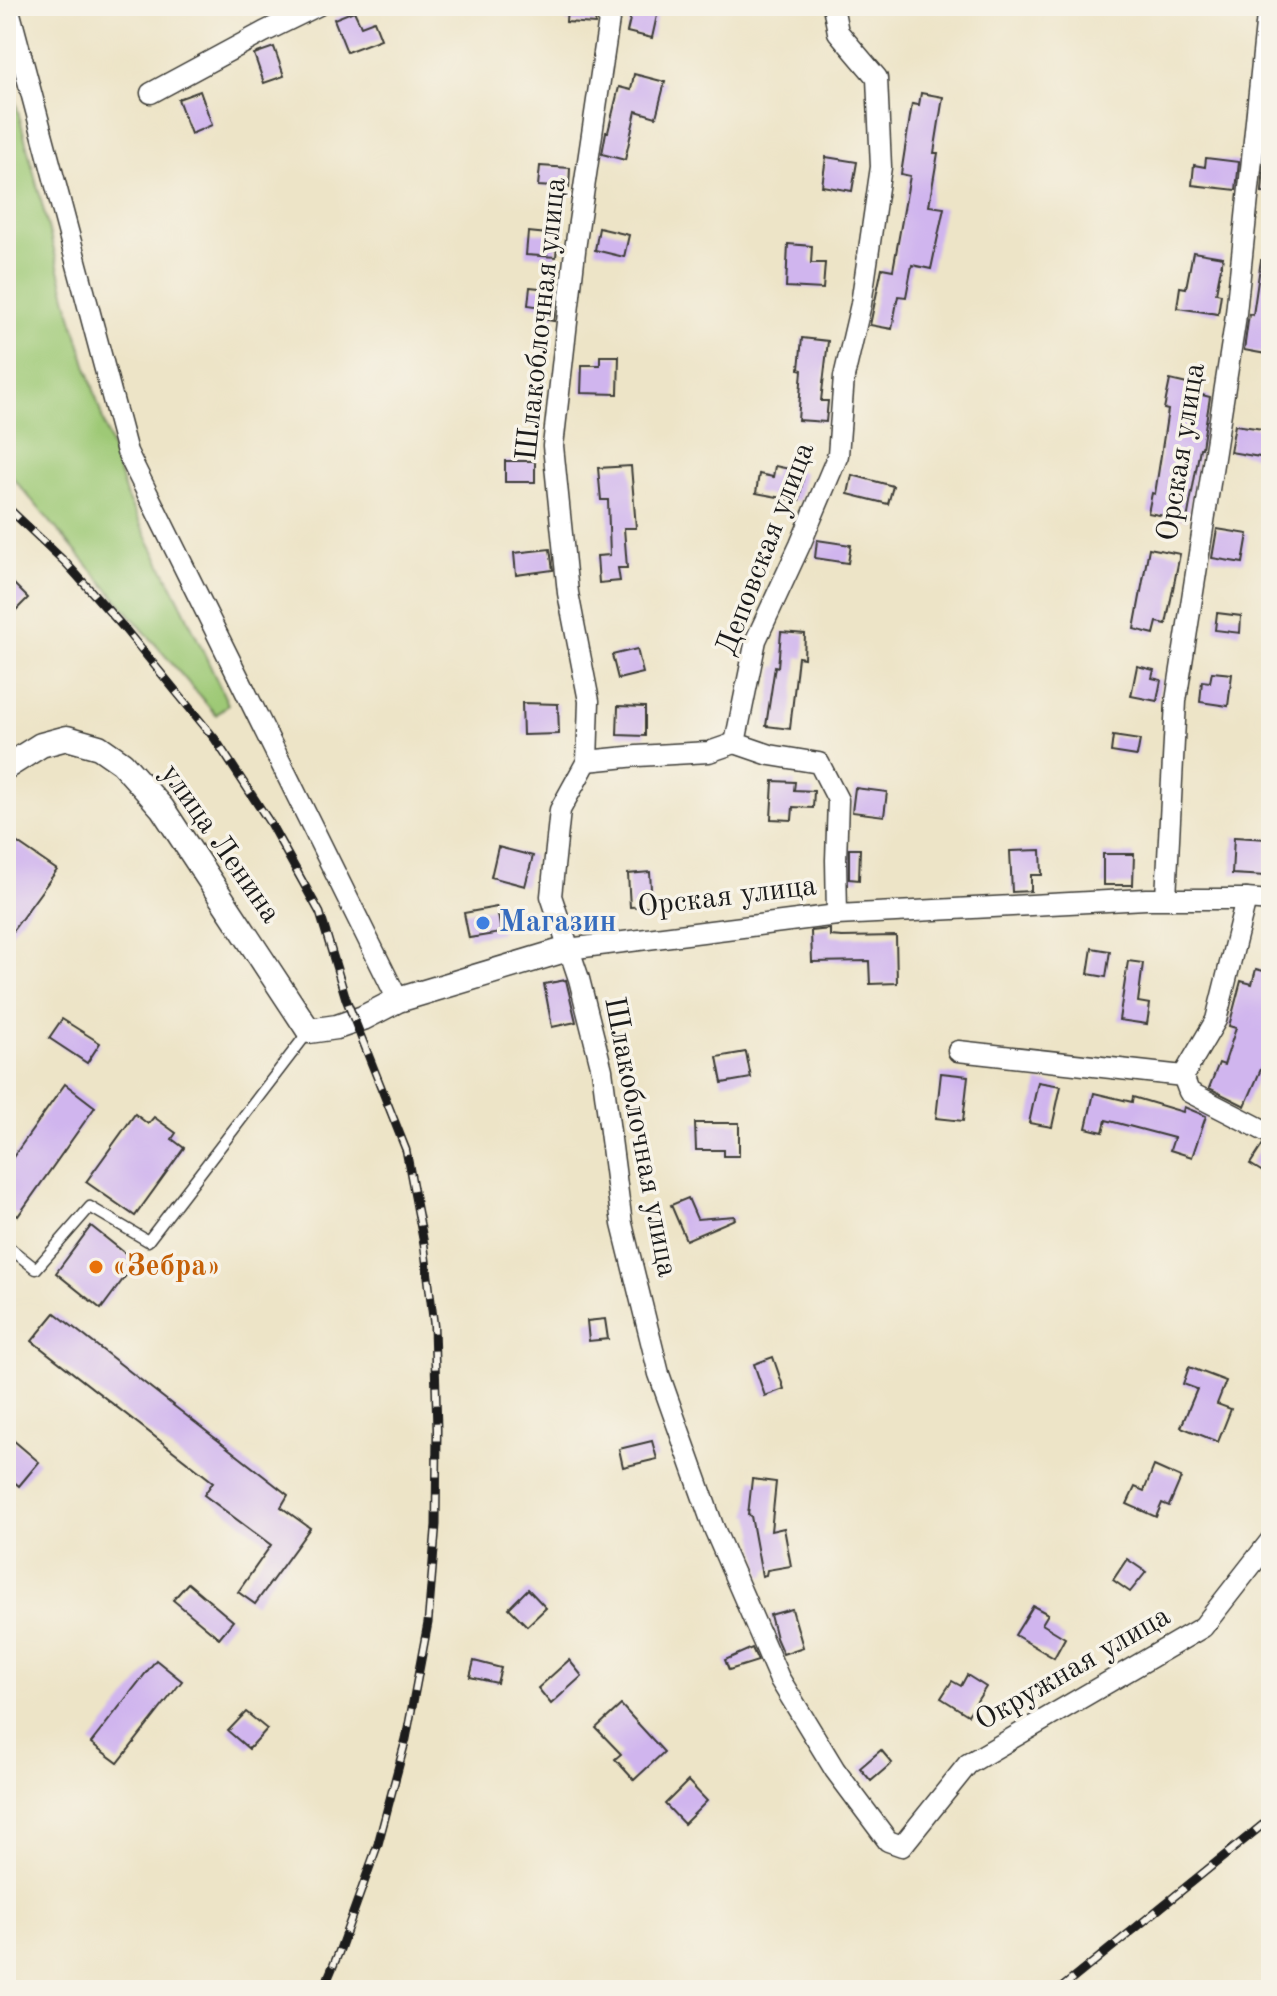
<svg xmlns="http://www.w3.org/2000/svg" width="1277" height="1996" font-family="'Old Standard TT',serif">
<rect width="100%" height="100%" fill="#f7f3e8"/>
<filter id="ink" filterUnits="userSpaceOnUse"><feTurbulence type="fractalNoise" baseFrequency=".0125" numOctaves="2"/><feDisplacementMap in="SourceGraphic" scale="16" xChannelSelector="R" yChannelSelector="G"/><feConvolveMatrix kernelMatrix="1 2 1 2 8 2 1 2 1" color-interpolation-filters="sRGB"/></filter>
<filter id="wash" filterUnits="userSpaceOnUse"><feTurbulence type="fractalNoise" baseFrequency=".006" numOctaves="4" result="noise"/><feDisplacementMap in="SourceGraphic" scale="32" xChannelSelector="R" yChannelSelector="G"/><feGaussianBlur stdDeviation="1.8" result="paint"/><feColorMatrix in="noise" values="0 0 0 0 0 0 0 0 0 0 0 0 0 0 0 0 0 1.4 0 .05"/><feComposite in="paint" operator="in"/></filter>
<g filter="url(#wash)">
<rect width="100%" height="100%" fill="#ede4c7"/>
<!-- green -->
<polygon fill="#9ec976" stroke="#5d7249" stroke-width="2" points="6,65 70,312 127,498 182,606 228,704 216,715 6,470"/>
<g id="blocks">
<!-- building -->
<g fill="#d0b5ee">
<polygon points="567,6 598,6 595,24 566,22"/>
<polygon points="633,6 658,11 652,38 627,32"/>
<polygon points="354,11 361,26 374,21 381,39 347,52 334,19"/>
<polygon points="274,47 284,76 264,83 254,54"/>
<polygon points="634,74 665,82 656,117 636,111 625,160 602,154 606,132 608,132 619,87 631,90"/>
<polygon points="200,91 212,125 191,134 178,99"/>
<polygon points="921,93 943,97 934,153 938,153 929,206 944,208 931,269 912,265 906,297 898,296 892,329 870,325 882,268 893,270 910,176 901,174 912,104 919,105"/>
<polygon points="826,157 857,162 852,191 822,186"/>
<polygon points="1206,158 1239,162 1236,190 1192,185 1194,165 1205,167"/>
<polygon points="540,166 570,168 569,188 538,186"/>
<polygon points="1264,166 1271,166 1271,193 1262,192"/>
<polygon points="599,228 629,235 624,257 595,250"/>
<polygon points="528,232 558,235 556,257 526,255"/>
<polygon points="788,244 812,246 811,263 825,263 823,289 786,287"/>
<polygon points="1193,252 1223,257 1216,293 1221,294 1218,314 1177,308 1180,287 1186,288"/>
<polygon points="1261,260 1271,260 1271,339 1269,339 1266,354 1244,350 1249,314 1253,315"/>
<polygon points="530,287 558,290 554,321 541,319 543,307 528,305"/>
<polygon points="802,338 828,341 821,401 828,401 826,422 798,420 802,370 799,369"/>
<polygon points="600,356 619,356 618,394 581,393 582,365 600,365"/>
<polygon points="1170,380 1200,387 1198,394 1210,397 1203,441 1202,448 1200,448 1187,520 1148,513 1152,493 1155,494 1168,410 1164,409"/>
<polygon points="1235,425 1270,430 1266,458 1230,452"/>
<rect x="505" y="461" width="30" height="21"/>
<polygon points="631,466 636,528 624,528 627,568 618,568 620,581 599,583 597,556 610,555 608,500 601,500 598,468"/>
<polygon points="775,466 804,472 799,501 756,493 759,474 773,477"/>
<polygon points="852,475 893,486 888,504 848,494"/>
<polygon points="1217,529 1248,534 1243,563 1212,558"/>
<polygon points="817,540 851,545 848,563 815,558"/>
<polygon points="1149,548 1180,554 1166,624 1157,622 1154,634 1134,629"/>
<polygon points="550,549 553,570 516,575 514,553"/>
<polygon points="6,576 28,598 6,620"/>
<polygon points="1217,613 1241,616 1240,633 1215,630"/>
<polygon points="781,632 805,634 804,658 798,657 790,729 766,726 775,666 778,667"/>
<polygon points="637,649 643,673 618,679 612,655"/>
<polygon points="1137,666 1154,670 1152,678 1161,680 1157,701 1131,696"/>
<polygon points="1212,672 1232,674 1228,706 1200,702 1202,681 1210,682"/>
<polygon points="522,703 558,704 559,734 523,735"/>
<polygon points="618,706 645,707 645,736 617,735"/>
<polygon points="1113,736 1140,740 1137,756 1111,752"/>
<polygon points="773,781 795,782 794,790 814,791 813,808 793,807 792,820 771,819"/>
<polygon points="855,788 887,792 884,816 852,812"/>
<polygon points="6,835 57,870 6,940"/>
<polygon points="1234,837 1268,839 1266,876 1232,874"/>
<polygon points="498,847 533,856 525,886 491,877"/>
<polygon points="849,849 860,849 859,880 849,879"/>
<polygon points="1041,850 1042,875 1031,875 1031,891 1012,892 1010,851"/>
<polygon points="1103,854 1134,854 1133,885 1103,885"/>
<polygon points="650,872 652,906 630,907 628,874"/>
<polygon points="497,907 501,933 469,938 464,913"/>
<polygon points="830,929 830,936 842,937 896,936 897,983 870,984 869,961 812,962 811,931"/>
<polygon points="1092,948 1110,951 1106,977 1088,974"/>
<polygon points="1128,961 1143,963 1138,1002 1150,1004 1147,1024 1119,1020"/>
<polygon points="1256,969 1271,973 1271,1054 1268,1053 1245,1106 1209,1088 1219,1063 1224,1065 1236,1028 1229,1026 1241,981 1252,984"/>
<polygon points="566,980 576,1022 552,1027 544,984"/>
<polygon points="62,1019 100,1043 87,1063 49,1038"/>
<polygon points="746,1052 751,1078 722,1083 717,1057"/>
<polygon points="941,1073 968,1076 963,1121 936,1118"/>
<polygon points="1038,1082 1061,1086 1052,1127 1029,1123"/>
<polygon points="65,1084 95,1107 18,1216 6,1207 6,1167"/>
<polygon points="1094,1093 1132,1102 1133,1097 1183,1112 1184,1107 1206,1116 1192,1157 1170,1150 1174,1138 1106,1120 1103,1132 1086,1128"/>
<polygon points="135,1114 148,1124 154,1117 176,1133 172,1139 184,1148 135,1216 86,1182"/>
<polygon points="695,1123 739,1123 739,1156 724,1156 724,1150 696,1150"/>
<polygon points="1263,1144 1271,1147 1271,1177 1250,1164"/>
<polygon points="688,1198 697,1219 734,1216 735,1219 686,1240 671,1205"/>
<polygon points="91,1226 136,1262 101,1309 56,1273"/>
<polygon points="55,1313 288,1495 281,1507 310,1528 255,1604 238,1592 271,1545 204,1495 213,1482 32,1341"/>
<polygon points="605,1319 608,1339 589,1341 587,1321"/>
<polygon points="773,1357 784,1389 765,1396 754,1364"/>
<polygon points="1189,1367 1226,1381 1217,1404 1231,1409 1218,1442 1181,1427 1197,1389 1183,1384"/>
<polygon points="6,1434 39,1462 19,1486 6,1475"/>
<polygon points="652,1441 657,1459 623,1467 619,1449"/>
<polygon points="1154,1466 1181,1478 1169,1506 1162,1503 1156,1517 1127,1504 1135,1487 1144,1491"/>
<polygon points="752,1479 776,1482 771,1531 784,1528 791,1566 767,1570 766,1575 762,1576 751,1516 748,1515"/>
<polygon points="1127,1559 1146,1572 1130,1592 1113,1580"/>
<polygon points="188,1583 233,1621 219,1638 173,1600"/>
<polygon points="528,1589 546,1608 527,1626 509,1608"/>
<polygon points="1033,1606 1048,1614 1042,1624 1065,1638 1054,1658 1015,1635"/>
<polygon points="792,1609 803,1647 783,1654 776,1638 770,1615"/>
<polygon points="752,1648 758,1661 729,1670 725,1660"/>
<polygon points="156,1660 182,1681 118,1763 91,1743"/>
<polygon points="569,1660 582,1676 551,1704 538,1688"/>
<polygon points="474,1661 501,1668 497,1683 470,1677"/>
<polygon points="967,1675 986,1687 968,1715 941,1698 952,1681 961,1686"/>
<polygon points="621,1705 664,1752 634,1780 615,1759 621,1754 596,1728"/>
<polygon points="246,1712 267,1729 249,1749 228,1731"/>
<polygon points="881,1750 892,1763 871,1781 860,1768"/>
<polygon points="688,1781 707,1801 684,1824 665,1804"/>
</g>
</g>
</g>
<g filter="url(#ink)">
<use href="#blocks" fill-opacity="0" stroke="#3b3a36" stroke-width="2"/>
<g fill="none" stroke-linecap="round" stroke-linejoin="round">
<defs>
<polyline id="service" points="6,1245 36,1269 90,1207 148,1241 309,1031"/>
<g id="minor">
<polyline points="8,6 127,452 398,1000"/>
<polyline points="611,6 576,242 553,446 568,593 589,701 587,761 560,810 551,896 579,979 602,1070 622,1224 659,1374 713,1526 779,1678 835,1770 888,1841 902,1846 968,1764 1203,1627 1271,1540"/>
<polyline points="833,6 838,32 877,78 881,167 861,304 844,377 838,455 800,545 756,640 735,743 770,755 819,763 838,800 836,860 837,915"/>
<polyline points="151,93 264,32 317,6"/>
<polyline points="587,761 637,756 709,752 735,743"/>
<polyline points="1166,898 1176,701 1235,323 1267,15"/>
<polyline points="1246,899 1216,1020 1183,1076 1189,1092 1271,1134"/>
<polyline points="568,949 837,915 1146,899 1246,899 1271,901"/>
<polyline points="958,1051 1183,1076"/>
</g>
<polyline id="tertiary" points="6,767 41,745 67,738 99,747 122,763 162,808 309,1031 337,1027 363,1018 398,1000 568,949"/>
</defs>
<!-- service casing -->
<use href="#service" stroke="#3b3a36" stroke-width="13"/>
<!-- minor casing -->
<use href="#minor" stroke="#3b3a36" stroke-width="23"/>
<!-- tertiary casing -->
<use href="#tertiary" stroke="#3b3a36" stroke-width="27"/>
<!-- service -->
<use href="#service" stroke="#fff" stroke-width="10"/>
<!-- minor -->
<use href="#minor" stroke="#fff" stroke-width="20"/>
<!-- tertiary -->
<use href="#tertiary" stroke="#fff" stroke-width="24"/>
<defs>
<g id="rail">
<polyline points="6,506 66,563 124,628 215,739 270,823 320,913 346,999 406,1150 424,1244 434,1326 437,1430 436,1525 428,1623 406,1739 378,1844 339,1952 323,1990"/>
<polyline points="1059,1990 1271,1818"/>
</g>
</defs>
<!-- rail casing -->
<use href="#rail" stroke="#1c1c1c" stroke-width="9"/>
<!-- rail -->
<use href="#rail" stroke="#f7f3e8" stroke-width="6" stroke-dasharray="18" stroke-linecap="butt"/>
</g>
</g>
<!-- markers -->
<circle fill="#3f7fe0" stroke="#f7f3e8" stroke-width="3" cx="483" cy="923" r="8"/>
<circle fill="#e8710a" stroke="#f7f3e8" stroke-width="3" cx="96" cy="1267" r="8"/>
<g text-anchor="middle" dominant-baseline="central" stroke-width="7" stroke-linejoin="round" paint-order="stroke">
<!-- street labels -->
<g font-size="30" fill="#1c1c1c" stroke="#f7f3e8">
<text transform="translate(542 319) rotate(-84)">Шлакоблочная улица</text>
<text transform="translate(1182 452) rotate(-81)">Орская улица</text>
<text transform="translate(766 549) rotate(-69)">Деповская улица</text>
<text transform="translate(220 844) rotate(55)">улица Ленина</text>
<text transform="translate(727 897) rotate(-7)">Орская улица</text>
<text transform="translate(640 1137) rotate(79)">Шлакоблочная улица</text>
<text transform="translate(1073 1669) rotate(-30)">Окружная улица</text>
</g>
<!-- shop labels -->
<g font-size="30" font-weight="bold" fill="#366cbe" stroke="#f7f3e8" text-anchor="start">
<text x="499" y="923">Магазин</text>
</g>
<!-- food labels -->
<g font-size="30" font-weight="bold" fill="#c56008" stroke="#f7f3e8" text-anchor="start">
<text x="112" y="1267">«Зебра»</text>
</g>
</g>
<!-- margin -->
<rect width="1277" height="1996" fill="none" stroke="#f7f3e8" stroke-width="32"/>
</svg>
